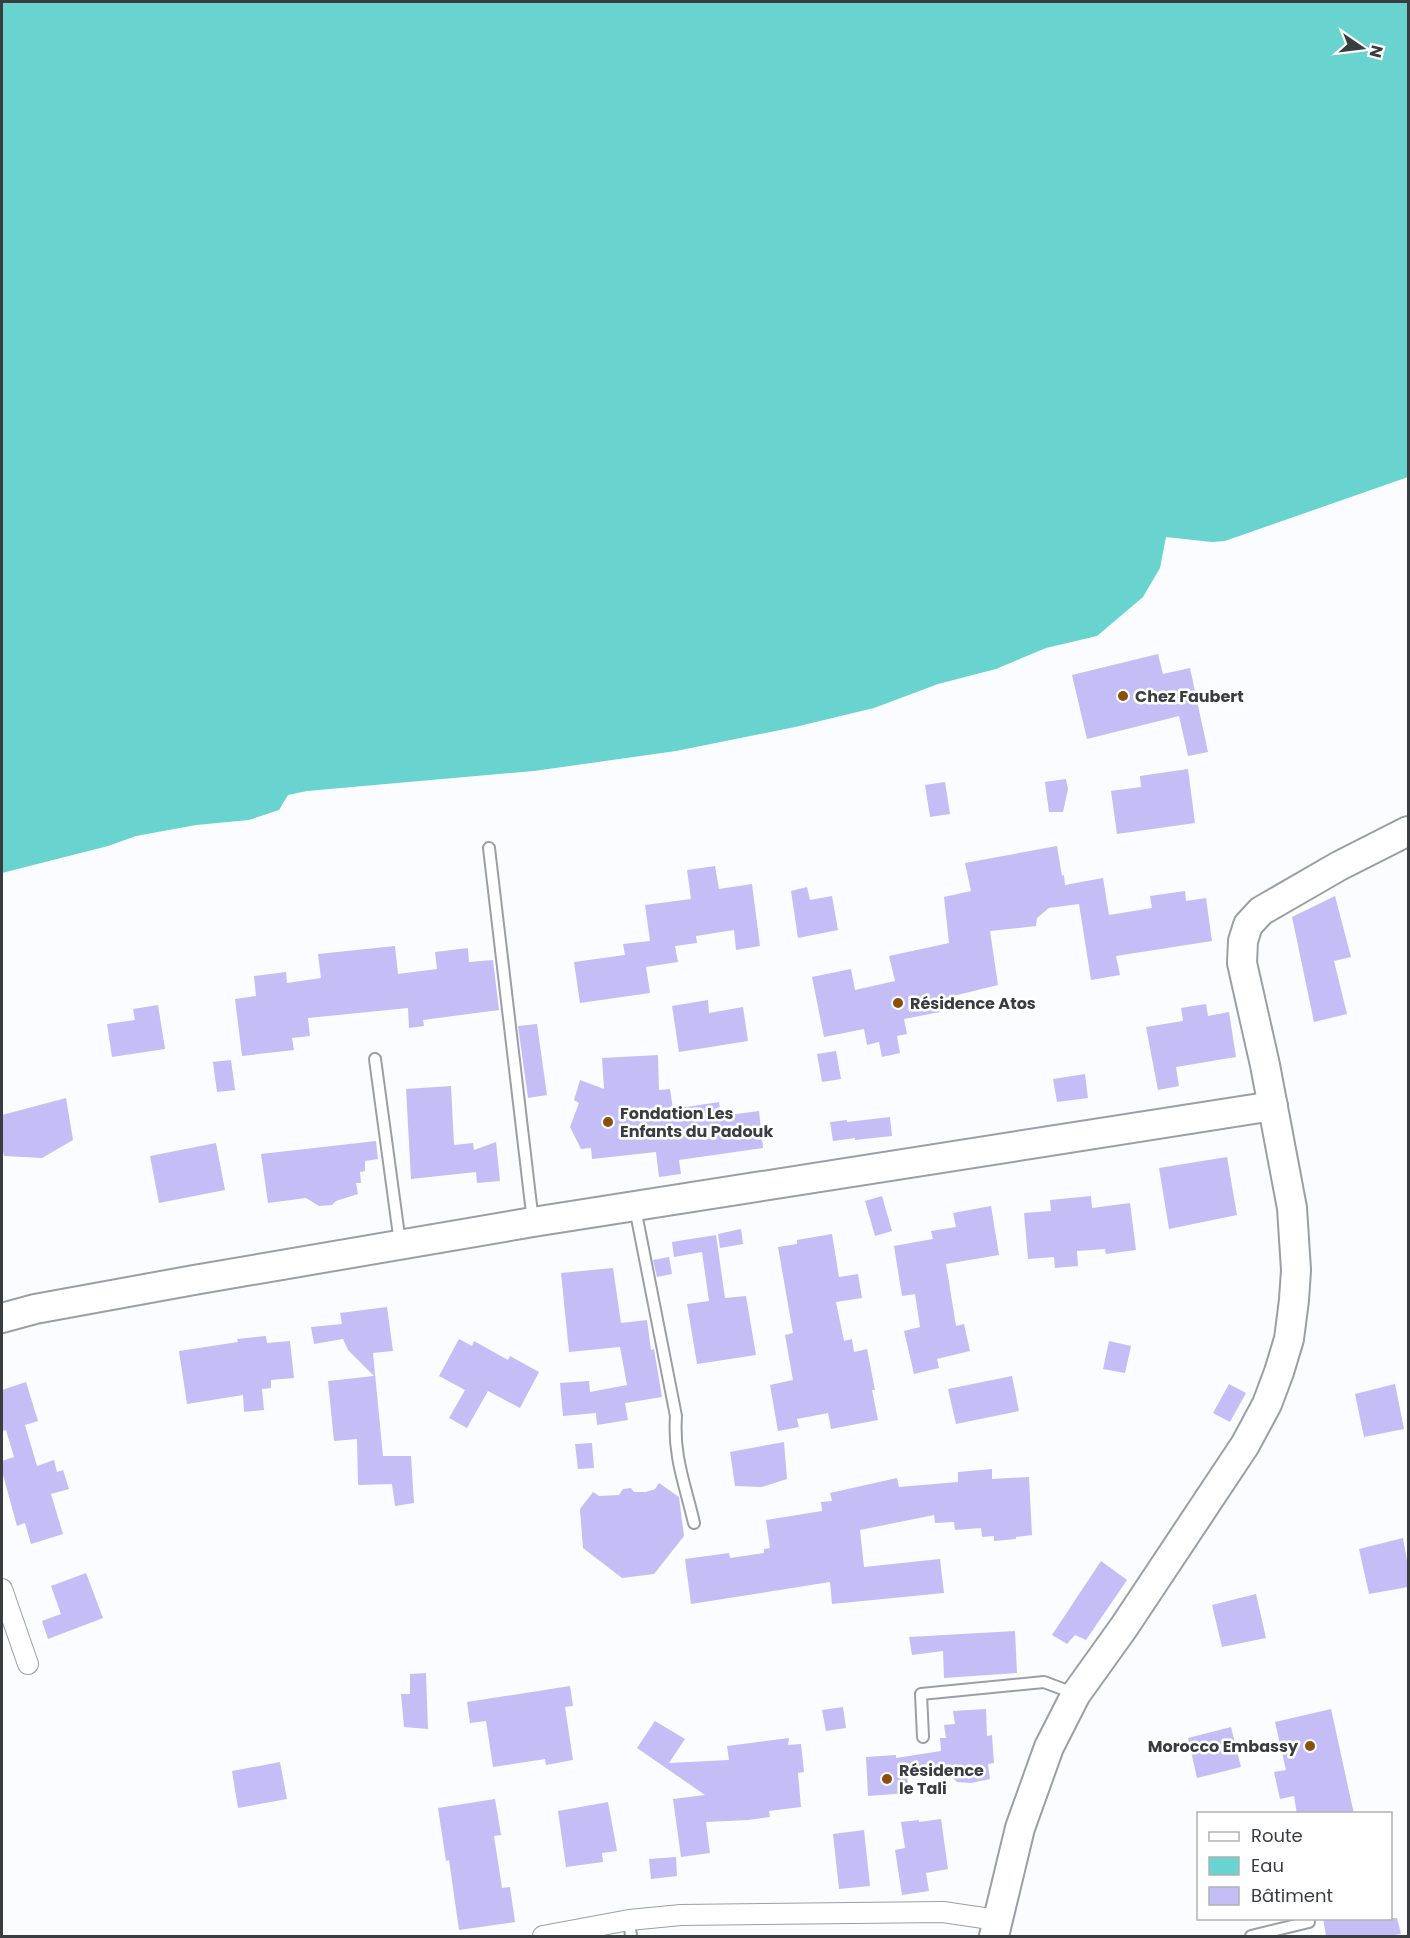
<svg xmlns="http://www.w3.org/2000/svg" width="1410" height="1938" font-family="Poppins,sans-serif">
<rect width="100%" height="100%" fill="#fafcff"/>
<!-- water -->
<polygon fill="#68d3cf" points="2,2 1408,2 1408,477 1225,541 1212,542 1166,537 1160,568 1143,597 1097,636 1046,648 996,669 938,684 874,708 795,727 676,751 534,771 307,791 288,795 279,810 249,820 196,825 136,836 108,846 2,873"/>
<!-- building -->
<g fill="#c4bdf6">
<polygon points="1158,654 1163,674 1190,668 1208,752 1188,756 1179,716 1087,739 1072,675"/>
<polygon points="1188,769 1195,823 1117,834 1111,791 1141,787 1140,776"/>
<polygon points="1066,779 1068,789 1063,812 1049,812 1045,782"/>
<polygon points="945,782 950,814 930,817 925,785"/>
<polygon points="1057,846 1062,876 1064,875 1065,885 1103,878 1109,915 1152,908 1150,896 1185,891 1186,901 1206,898 1212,941 1116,956 1120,975 1091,980 1079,904 1049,908 1037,918 1036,926 990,931 998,985 937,1000 940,1012 904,1019 907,1034 897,1036 900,1053 882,1057 879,1042 867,1045 864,1029 824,1037 812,977 851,969 855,990 895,981 889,956 949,943 944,897 971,891 965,863"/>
<polygon points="715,866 719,889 752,884 760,946 736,950 734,930 696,936 697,943 675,946 678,962 646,967 650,993 580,1003 574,962 625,955 623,944 650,941 645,905 691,899 687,870"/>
<polygon points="807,887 810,900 832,896 838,930 798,938 791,891"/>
<polygon points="1335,896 1351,957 1334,961 1347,1014 1314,1022 1292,917"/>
<polygon points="395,946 398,974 437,969 435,952 468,948 469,962 493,960 499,1010 423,1020 424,1026 409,1028 408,1008 308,1018 310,1036 292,1038 294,1050 242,1056 235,999 256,996 254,976 286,972 287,983 321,978 318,954"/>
<polygon points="708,1000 709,1013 743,1007 748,1041 679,1052 672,1006"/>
<polygon points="1206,1004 1208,1016 1229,1012 1236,1057 1176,1067 1179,1086 1158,1090 1146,1027 1183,1021 1181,1008"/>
<polygon points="158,1005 165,1049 112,1057 107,1024 135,1020 133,1009"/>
<polygon points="537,1024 547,1095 528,1098 518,1026"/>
<polygon points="836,1051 841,1079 822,1082 817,1054"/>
<polygon points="658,1055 659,1090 670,1089 673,1109 719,1102 721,1116 759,1111 763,1148 679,1160 681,1174 659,1177 656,1152 592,1159 591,1148 581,1149 570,1127 579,1103 574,1100 580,1080 604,1089 602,1058"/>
<polygon points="231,1060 235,1090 217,1092 213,1062"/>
<polygon points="1085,1074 1088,1098 1057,1102 1053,1079"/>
<polygon points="451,1086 454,1145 473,1143 474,1150 496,1142 500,1181 477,1183 476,1172 411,1179 406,1089"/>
<polygon points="66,1098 73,1140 42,1158 4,1156 2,1146 2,1115"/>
<polygon points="890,1117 892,1136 855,1140 855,1138 833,1141 830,1122 847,1120 847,1122"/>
<polygon points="376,1141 378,1159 365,1161 365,1171 360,1172 361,1183 356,1183 358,1194 336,1201 332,1205 319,1206 306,1198 268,1203 261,1154"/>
<polygon points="216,1143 225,1190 159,1203 150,1156"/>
<polygon points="1227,1157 1237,1215 1169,1229 1159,1168"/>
<polygon points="882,1196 892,1231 875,1236 865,1201"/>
<polygon points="1091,1196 1092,1208 1130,1203 1136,1250 1106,1254 1105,1249 1077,1251 1078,1266 1065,1267 1055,1268 1054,1257 1028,1259 1024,1213 1051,1211 1050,1200"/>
<polygon points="991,1206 999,1255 946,1264 956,1326 964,1324 970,1351 937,1359 939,1368 914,1374 904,1331 920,1327 915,1294 902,1296 894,1246 933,1239 931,1231 956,1227 953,1213"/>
<polygon points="741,1229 743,1244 720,1248 718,1234"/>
<polygon points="832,1234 839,1277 858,1274 862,1298 836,1302 844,1341 852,1339 854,1352 867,1349 875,1390 872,1390 878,1420 831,1429 828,1413 797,1419 799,1427 778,1431 770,1385 793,1380 785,1335 793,1333 778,1247 797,1244 797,1240"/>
<polygon points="716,1235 725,1298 746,1296 756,1355 697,1364 687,1304 709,1301 702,1252 674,1257 672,1242"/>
<polygon points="669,1257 672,1274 657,1277 653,1260"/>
<polygon points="613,1268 621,1323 647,1320 651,1350 654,1349 662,1397 625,1403 628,1420 597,1425 596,1413 563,1416 560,1383 589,1381 590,1392 627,1385 620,1347 569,1352 561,1273"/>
<polygon points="387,1307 393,1351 373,1353 383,1456 411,1456 414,1503 395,1506 392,1484 358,1485 357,1439 334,1441 328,1381 374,1376 348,1350 343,1339 314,1344 311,1327 342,1324 340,1313"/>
<polygon points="266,1336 267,1343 290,1341 294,1378 271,1380 271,1388 262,1389 264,1410 244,1412 243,1395 187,1404 179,1351 238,1342 237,1339"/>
<polygon points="459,1339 472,1346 474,1341 508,1360 510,1356 539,1372 520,1408 488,1391 467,1428 449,1418 465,1390 439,1376"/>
<polygon points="1109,1341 1131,1346 1125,1373 1103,1369"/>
<polygon points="1012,1376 1019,1411 956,1424 948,1389"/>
<polygon points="26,1382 38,1421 25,1425 37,1466 54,1460 57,1472 63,1470 69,1489 51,1494 63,1534 31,1544 25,1523 17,1526 2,1471 2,1461 14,1457 6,1430 2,1431 2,1390"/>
<polygon points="1229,1384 1246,1393 1230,1422 1213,1413"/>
<polygon points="1395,1384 1404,1429 1364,1437 1355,1394"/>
<polygon points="784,1442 787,1479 762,1487 735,1486 730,1452"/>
<polygon points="592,1443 594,1468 578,1469 575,1444"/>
<polygon points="992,1469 992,1479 1029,1477 1032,1535 1016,1537 1016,1539 994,1541 994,1536 982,1537 981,1528 955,1530 954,1522 935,1523 934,1515 860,1530 864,1567 940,1559 944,1593 832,1604 830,1582 691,1604 685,1559 729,1553 730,1558 764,1553 764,1549 770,1548 766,1520 822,1511 821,1502 832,1501 830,1493 897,1478 899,1487 958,1482 958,1472"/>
<polygon points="659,1483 679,1497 684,1536 654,1574 622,1578 583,1548 580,1509 593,1492 599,1496 619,1495 623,1489 631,1488 634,1492 646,1492 655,1489"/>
<polygon points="1403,1538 1408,1566 1408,1587 1369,1594 1359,1549"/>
<polygon points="1101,1561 1127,1580 1086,1640 1075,1635 1067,1644 1052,1635"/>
<polygon points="86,1573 103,1618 48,1639 42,1621 61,1614 51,1586"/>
<polygon points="1256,1594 1266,1638 1222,1647 1212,1605"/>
<polygon points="1015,1631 1017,1673 944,1678 943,1651 912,1655 909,1637"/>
<polygon points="426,1673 428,1729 404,1727 401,1694 410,1694 410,1674"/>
<polygon points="570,1686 573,1706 565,1707 573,1760 546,1765 545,1759 493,1767 486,1721 470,1723 467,1702"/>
<polygon points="843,1707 846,1728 826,1731 822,1710"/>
<polygon points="986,1709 987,1736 992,1735 994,1763 988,1764 990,1779 971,1783 957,1782 943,1769 907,1774 909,1793 868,1796 866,1757 896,1755 896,1758 941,1751 940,1738 946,1738 944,1725 955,1724 953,1711"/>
<polygon points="1331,1709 1354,1814 1297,1814 1294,1796 1280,1799 1274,1772 1286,1770 1275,1722"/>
<polygon points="655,1721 685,1739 669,1763 729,1760 727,1746 789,1738 788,1745 801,1744 804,1772 798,1773 801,1807 769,1811 770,1817 748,1820 706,1822 710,1853 681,1857 673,1799 705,1795 637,1748"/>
<polygon points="1231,1727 1241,1767 1197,1778 1188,1738"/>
<polygon points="280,1762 287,1799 238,1808 232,1771"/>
<polygon points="495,1799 501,1835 494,1836 502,1888 510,1887 515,1922 459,1930 449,1860 446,1861 438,1808"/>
<polygon points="608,1802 617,1851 602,1853 603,1862 566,1867 558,1811"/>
<polygon points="941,1819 948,1869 926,1873 929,1891 902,1895 895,1850 905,1848 901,1822 919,1820 919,1822"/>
<polygon points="864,1830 870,1886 839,1889 833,1834"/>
<polygon points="676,1857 677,1876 651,1879 649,1859"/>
<polygon points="1323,1918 1397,1918 1401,1934 1388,1936 1326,1936"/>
</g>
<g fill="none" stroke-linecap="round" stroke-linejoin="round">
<defs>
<g id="service">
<polyline points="489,848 533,1222"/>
<polyline points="375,1059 400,1243"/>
<path d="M635 1208 676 1416C673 1456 685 1484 694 1523"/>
<polyline points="923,1737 921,1694 1044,1682 1076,1694"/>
<polyline points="629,1920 631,1936"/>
<polyline points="1251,1936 1309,1922"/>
</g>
<g id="minor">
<polyline points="2,1589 28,1664"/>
<polyline points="543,1936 629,1920 681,1915 943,1912 997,1920"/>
</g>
<g id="secondary">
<polyline points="2,1318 35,1309 194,1280 533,1222 1273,1106"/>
<polyline points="994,1936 1020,1828 1049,1747 1076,1694 1124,1627 1245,1445 1267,1404 1279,1372 1289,1339 1294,1300 1296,1270 1292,1208 1265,1065 1242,963 1243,941 1248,925 1261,911 1339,866 1408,831"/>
</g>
</defs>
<!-- service casing -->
<use href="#service" stroke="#9a9fa6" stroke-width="14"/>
<!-- minor casing -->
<use href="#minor" stroke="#9a9fa6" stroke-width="22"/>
<!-- secondary casing -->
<use href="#secondary" stroke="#9a9fa6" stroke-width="32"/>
<!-- service -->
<use href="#service" stroke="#fff" stroke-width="10"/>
<!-- minor -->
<use href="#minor" stroke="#fff" stroke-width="20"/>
<!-- secondary -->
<use href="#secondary" stroke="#fff" stroke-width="28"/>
</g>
<!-- markers -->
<g fill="#8a500a" stroke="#fff" stroke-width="2">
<circle cx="1123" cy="696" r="6"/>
<circle cx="898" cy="1003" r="6"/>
<circle cx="608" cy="1122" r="6"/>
<circle cx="1310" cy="1746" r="6"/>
<circle cx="887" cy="1779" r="6"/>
</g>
<g text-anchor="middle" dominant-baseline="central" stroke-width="5" stroke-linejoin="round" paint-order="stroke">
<!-- poi labels -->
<g font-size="16" font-weight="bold" fill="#3a3d40" stroke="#fff" text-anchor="start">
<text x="1135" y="696">Chez Faubert</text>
<text x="910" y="1003">Résidence Atos</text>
<text x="620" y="1113">Fondation Les<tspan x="620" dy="18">Enfants du Padouk</tspan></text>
<text x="1298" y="1746" text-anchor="end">Morocco Embassy</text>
<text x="899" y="1770">Résidence<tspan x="899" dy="18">le Tali</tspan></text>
</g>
</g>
<!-- border -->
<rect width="1410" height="1938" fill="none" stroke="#3a3d40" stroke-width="6"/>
<!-- legend -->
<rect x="1197" y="1812" width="195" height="108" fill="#ffffff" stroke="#b0b1b3" stroke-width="1.5"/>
<rect x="1209" y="1832" width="30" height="9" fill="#ffffff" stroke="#b0b1b3" stroke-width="1.5"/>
<text x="1251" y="1842" font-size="18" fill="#3a3d40">Route</text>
<rect x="1209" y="1857" width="30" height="18" fill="#68d3cf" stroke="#b0b1b3" stroke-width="1.5"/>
<text x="1251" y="1872" font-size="18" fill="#3a3d40">Eau</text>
<rect x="1209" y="1887" width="30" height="18" fill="#c4bdf6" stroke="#b0b1b3" stroke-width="1.5"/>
<text x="1251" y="1902" font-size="18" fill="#3a3d40">Bâtiment</text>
<!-- north arrow -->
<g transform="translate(1362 48) rotate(104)" stroke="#ffffff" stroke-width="4.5" paint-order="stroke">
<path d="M0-4.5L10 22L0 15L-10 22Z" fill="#3a3d40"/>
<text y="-9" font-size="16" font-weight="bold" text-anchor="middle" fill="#3a3d40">N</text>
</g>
</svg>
